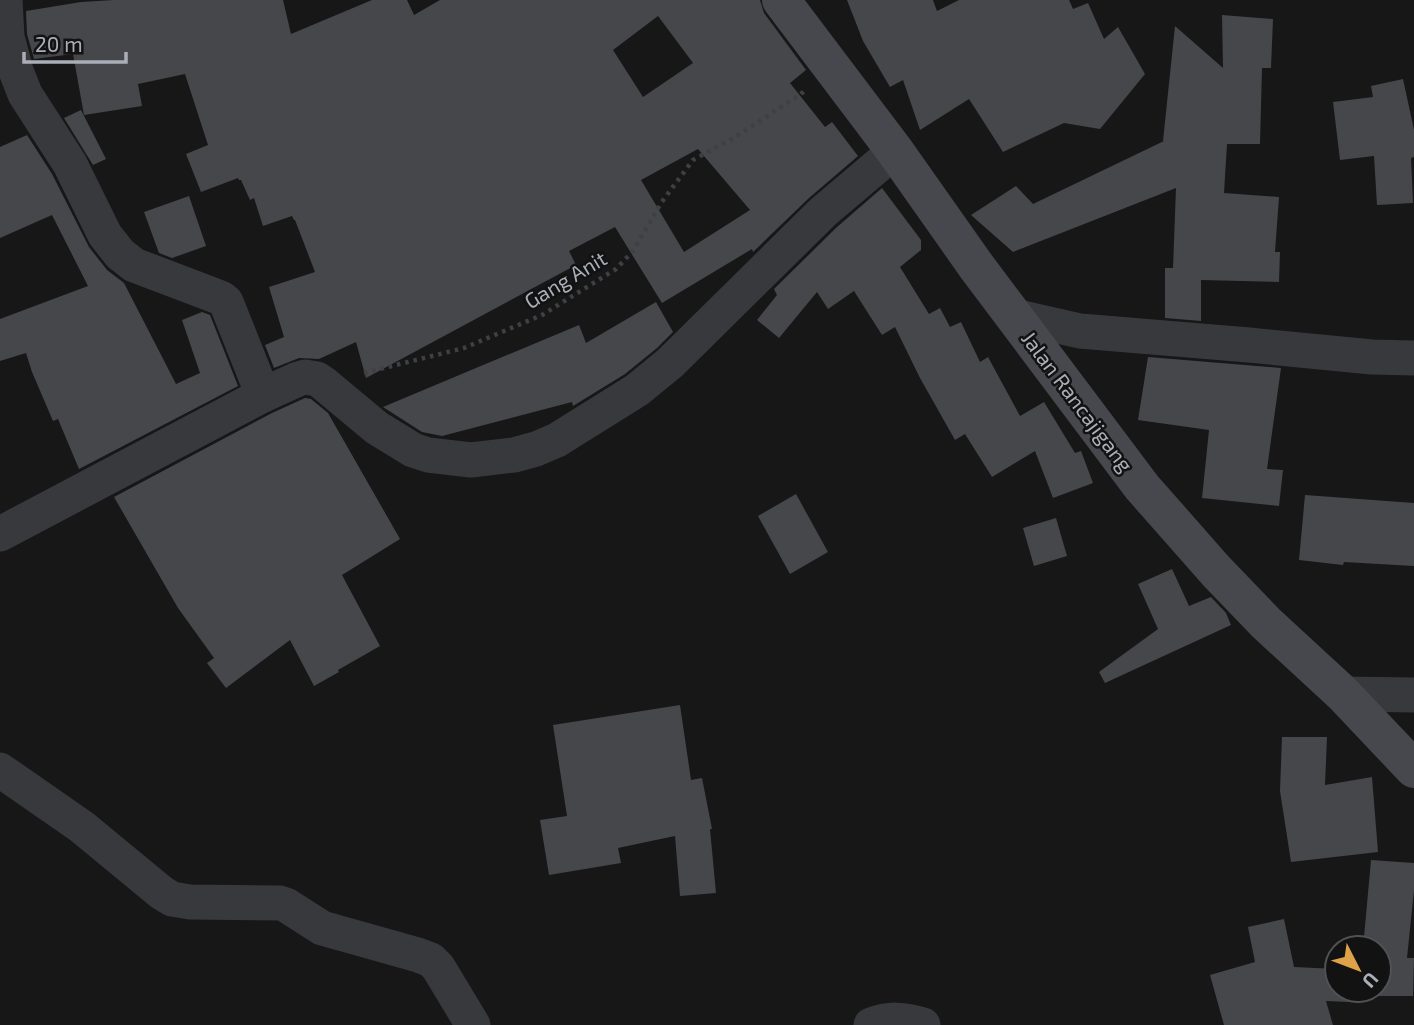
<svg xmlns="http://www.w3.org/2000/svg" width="1414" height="1025" font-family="'Exo 2',sans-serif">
<rect width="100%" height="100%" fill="#171718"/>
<!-- building -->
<g fill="#46474b" fill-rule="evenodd">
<path d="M114 0H283L291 34 372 0H407L414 15 440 0H760L764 13 806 70 790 83 825 127 832 122 858 156 809 198 753 252 752 249 662 303 615 227 569 251 576 265 366 378 356 342 319 359 299 358 274 368 265 345 284 337 269 287 315 272 295 220H294L292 216 263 226 254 198 250 200 241 180H239L238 178 201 192 186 154 208 145 185 74 138 84 142 106 84 115 73 54 34 59 27 34 26 11 81 2ZM658 16 693 63 643 97 613 50ZM698 149 750 210 684 252 641 180Z"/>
<polygon points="847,0 933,0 937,11 959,0 1069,0 1073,9 1088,3 1104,39 1118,27 1145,74 1100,129 1064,123 1003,152 969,99 920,130 903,80 890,87 863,41"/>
<polygon points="1222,15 1273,19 1271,68 1262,68 1260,144 1227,144 1224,193 1279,197 1275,252 1280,252 1279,282 1201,280 1201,321 1165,318 1165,268 1173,268 1176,188 1013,252 971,215 1016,186 1033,204 1164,141 1163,141 1175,26 1223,68"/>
<polygon points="1403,79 1414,130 1414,157 1411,158 1413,203 1377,205 1374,156 1340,160 1333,102 1373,97 1371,86"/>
<polygon points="81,110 106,159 93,165 64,118"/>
<polygon points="27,135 52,174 89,247 107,270 124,283 176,384 200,373 182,320 202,312 210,315 238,386 79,469 58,419 53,421 32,372 26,353 0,361 0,319 88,286 52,215 0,238 0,147"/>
<polygon points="882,188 921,240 921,250 900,267 929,314 940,308 950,327 961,322 980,362 988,357 1020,416 1044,402 1075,453 1081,451 1093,483 1053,498 1035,451 992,477 965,434 955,440 920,378 895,327 882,335 854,291 828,309 817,292 779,338 757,320 777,295 774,289 837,227"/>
<polygon points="189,196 206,246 172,258 159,253 144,212"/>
<polygon points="656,302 673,332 657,348 625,374 573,406 572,402 442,436 422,432 383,407 579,325 586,343"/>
<polygon points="1148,357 1281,368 1267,469 1283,470 1279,506 1202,498 1209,430 1138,420"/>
<polygon points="305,398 311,399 328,413 400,539 342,575 380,646 338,670 339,672 314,686 290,640 226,688 207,663 214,658 178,608 114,497 272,413"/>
<polygon points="796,494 828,552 790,574 758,516"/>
<polygon points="1305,495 1414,503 1414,566 1344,562 1343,565 1299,560"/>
<polygon points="1056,518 1067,556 1034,566 1023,528"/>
<polygon points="1172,569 1189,606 1211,597 1226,613 1231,625 1105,683 1099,672 1158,629 1138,584"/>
<polygon points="680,705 691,780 702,778 712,829 710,829 716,893 680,896 675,836 618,848 621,863 549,875 540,820 567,816 553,725"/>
<polygon points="1282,737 1327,737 1325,785 1372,777 1378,852 1291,862 1280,791"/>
<polygon points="1371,860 1414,863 1414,890 1407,958 1414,958 1413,996 1349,996 1349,1002 1326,1001 1333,1025 1224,1025 1210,975 1255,962 1248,927 1284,919 1294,967 1337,969 1337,990 1379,990 1379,948 1363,948"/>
</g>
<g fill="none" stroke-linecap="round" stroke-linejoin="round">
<!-- path -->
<polyline stroke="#3e4044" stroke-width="4.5" stroke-dasharray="3.5 5" stroke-linecap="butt" points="364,373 464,348 542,315 616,269 633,251 661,203 693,160 732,139 800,95 805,90"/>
<!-- street -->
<g stroke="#38393d" stroke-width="35">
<polyline points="5,0 7,37 16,71 25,94 70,164 105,235 120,254 134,265 221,298 226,302 263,395"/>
<polyline points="1014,316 1080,331 1249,345 1372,357 1414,358"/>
<polyline points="0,534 263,395 298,379 305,377 317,379 323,383 377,428 413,450 428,455 471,460 514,455 536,449 557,440 637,390 670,363 823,212 895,151"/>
<polyline points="1343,694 1414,695"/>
<polyline points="0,770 82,827 162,893 172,899 190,902 280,903 286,905 322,928 418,955 431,960 438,967 473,1025"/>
<path d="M871 1025C889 1018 904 1019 923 1025"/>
</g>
<!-- secondary -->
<polyline stroke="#46484d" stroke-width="38" points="781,0 895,151 976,266 1142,487 1216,571 1266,623 1343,694 1414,769"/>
</g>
<g text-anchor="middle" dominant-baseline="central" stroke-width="5" stroke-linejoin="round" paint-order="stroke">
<!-- street labels -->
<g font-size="21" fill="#aaafb7" stroke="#121213">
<text transform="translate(565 279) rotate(-31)">Gang Anit</text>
<text transform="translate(1078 401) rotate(53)">Jalan Rancajigang</text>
</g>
</g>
<!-- north arrow -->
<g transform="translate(1358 969) rotate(132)"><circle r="33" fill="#121213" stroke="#4f5155" stroke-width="2"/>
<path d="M0-5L12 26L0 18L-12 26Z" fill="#dea249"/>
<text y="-10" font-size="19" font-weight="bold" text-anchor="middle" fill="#aaafb7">U</text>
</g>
<!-- scale -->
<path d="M24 52v10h102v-10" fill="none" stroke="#aaafb7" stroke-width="3.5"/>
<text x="35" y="52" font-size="21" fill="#aaafb7" stroke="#121213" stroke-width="5" paint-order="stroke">20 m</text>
</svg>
